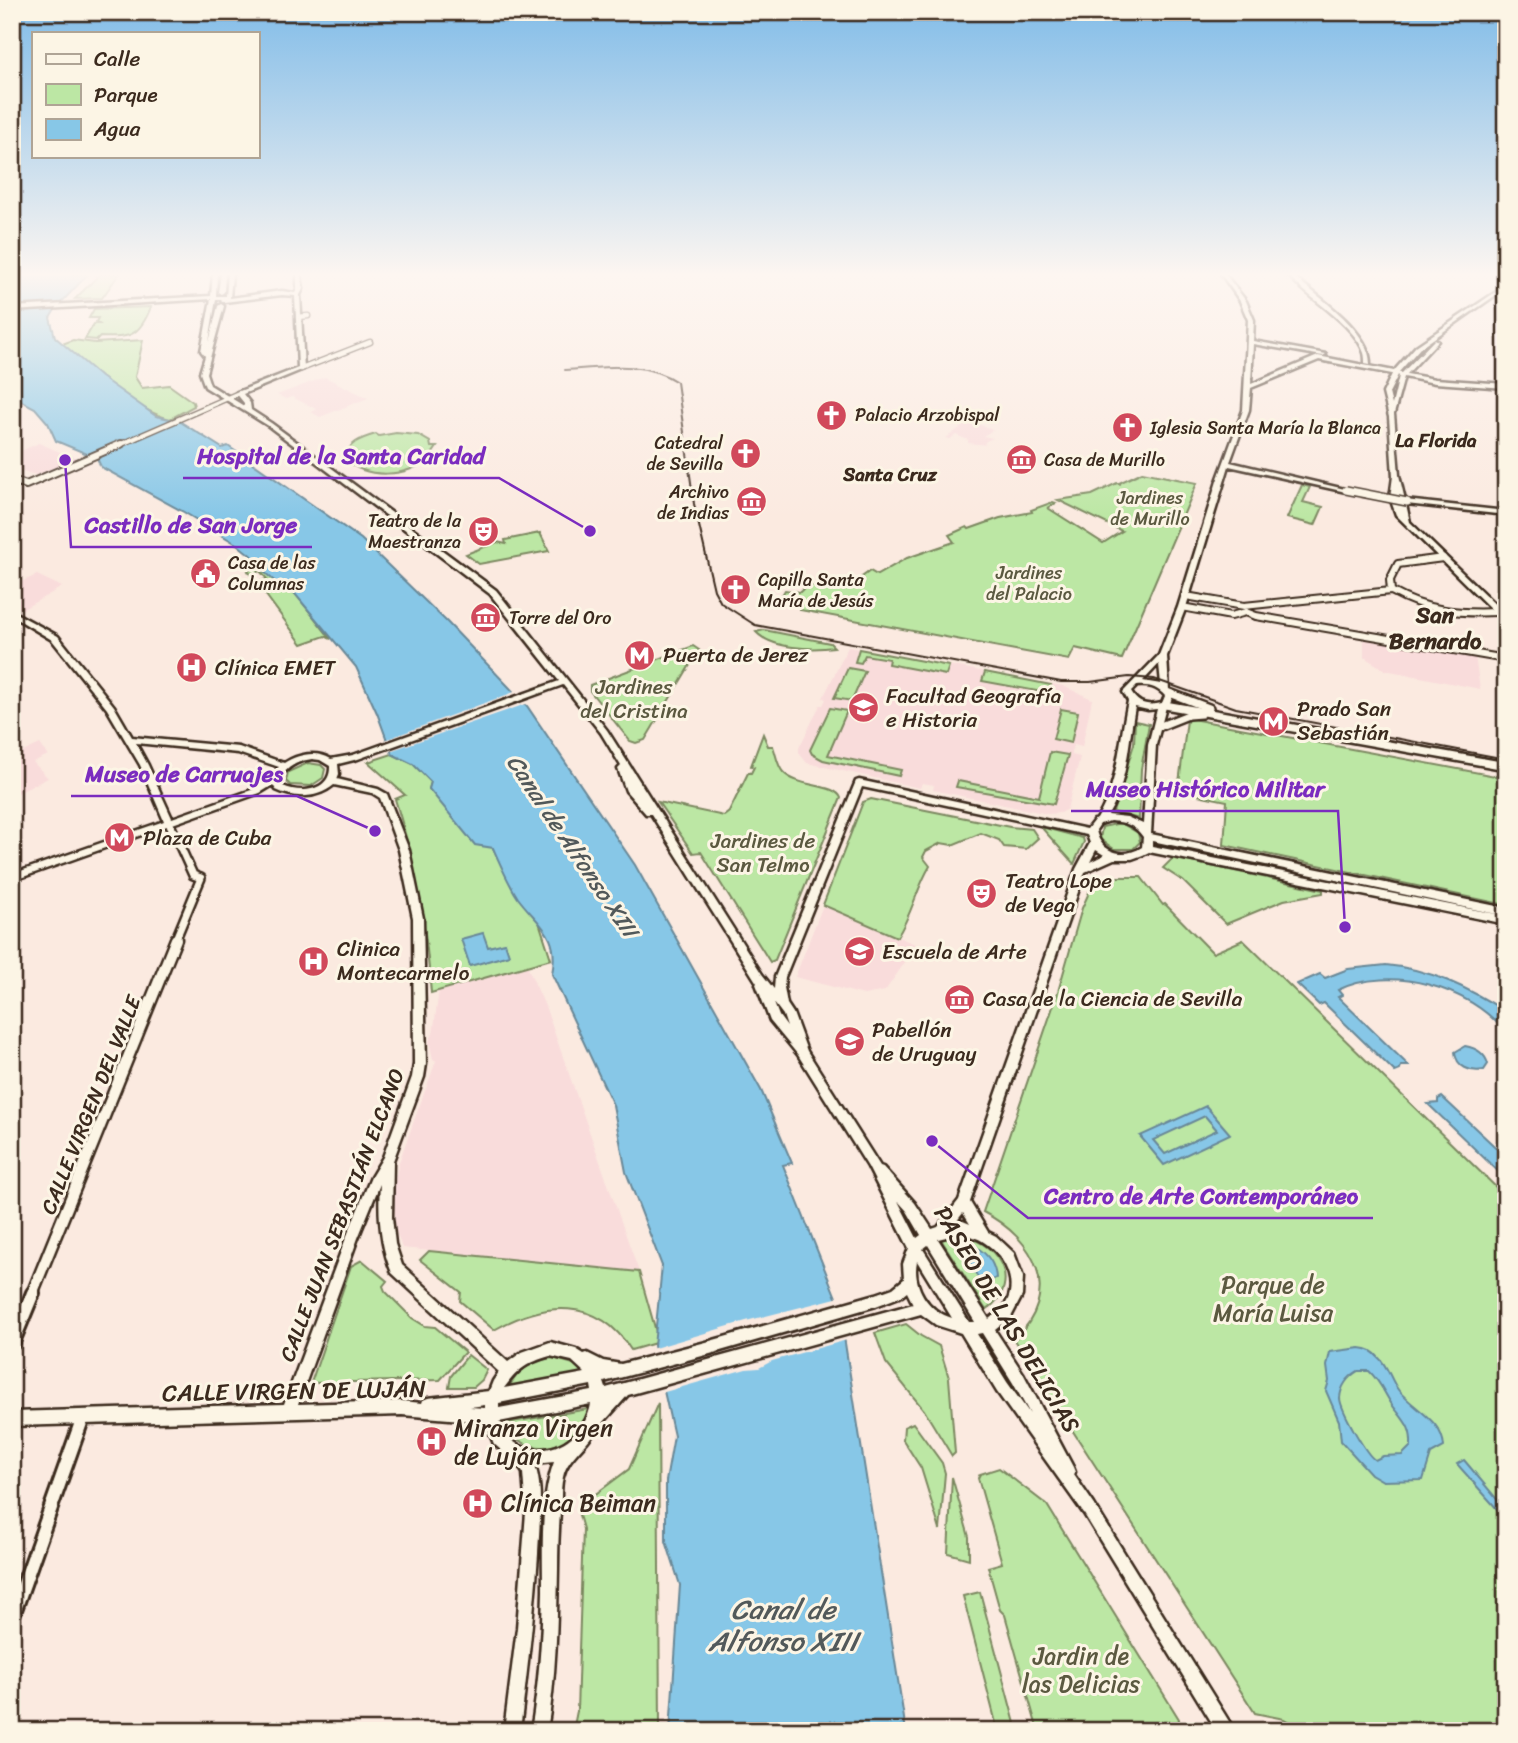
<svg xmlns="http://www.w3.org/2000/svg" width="1518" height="1743" font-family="Sriracha,sans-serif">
<rect width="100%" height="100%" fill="#fbeae0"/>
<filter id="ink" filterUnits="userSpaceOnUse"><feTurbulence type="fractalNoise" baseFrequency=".0143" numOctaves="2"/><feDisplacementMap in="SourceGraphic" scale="14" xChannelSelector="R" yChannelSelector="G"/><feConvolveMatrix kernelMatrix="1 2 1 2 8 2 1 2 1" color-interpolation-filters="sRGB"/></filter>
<g filter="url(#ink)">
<!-- built -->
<g fill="#f9dcdb">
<polygon points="325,377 368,398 320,417 311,412 316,409 292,397 286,399 277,395"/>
<polygon points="970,421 993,430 983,436 993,438 986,441 984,444 987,445 968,443 968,440 956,435 950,439 946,438"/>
<polygon points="39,443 60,452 77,458 36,475 12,468 12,455"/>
<polygon points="37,575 62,587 23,609 12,605 12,586"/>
<polygon points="1372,638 1475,656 1480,689 1385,670 1364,657 1364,640"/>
<polygon points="848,647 1063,686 1092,699 1082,747 1074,745 1072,750 1072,755 1080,757 1067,809 1060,813 1048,814 933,790 934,785 922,783 920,788 807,763 799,753 799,748 820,705 823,705 826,699 823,698"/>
<polygon points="40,744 48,755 33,762 48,778 12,796 12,757"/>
<polygon points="823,905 917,945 885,991 864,995 795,977"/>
<polygon points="527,966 545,1006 639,1272 402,1248 395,1228 394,1185 399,1162 436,1061 433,1059 429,1041 433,1034 439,990"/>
</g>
<!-- green -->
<g fill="#bce7a4" stroke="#7c8861" stroke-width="2">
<polygon points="100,274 119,274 102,298 75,299"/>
<path d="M151 307C139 337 130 338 100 337L97 340 85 339 94 324H99L96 322 98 318H89L94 309Z"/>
<path d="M73 340 95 343 143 340 135 377 142 388 169 385 193 402 194 406 170 419C133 410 91 368 62 344Z"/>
<path d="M396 433 418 435 430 442 431 447H437L430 457 425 458 428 459C409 477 365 480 346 459 346 443 362 438 376 434L379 436Z"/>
<polygon points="1142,472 1197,483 1122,659 1075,648 1069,660 800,610 800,603 779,600 785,590 800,592 807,585 847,588 870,571 877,575 907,558 954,542 949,535 967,527 969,529 1000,518 1032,512 1031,510 1053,502 1056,503 1048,508 1103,543 1122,531 1058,500 1092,495 1117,483 1121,484 1119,483"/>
<polygon points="1302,485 1310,487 1303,502 1323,507 1315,525 1287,518"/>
<polygon points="540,533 549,551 479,564 466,554 497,542 506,544 505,540"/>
<polygon points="251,556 282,583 286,582 331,639 325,636 302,644 257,583 267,579 260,571 250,574 248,571 252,569 247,557"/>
<path d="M764 630 830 643 834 647C812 650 772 649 756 632Z"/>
<polygon points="693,646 699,650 645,740 636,743 630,741 590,691 590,685"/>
<polygon points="859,649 949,666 946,675 888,664 889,659 865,655 861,663 855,662"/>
<polygon points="848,668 865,671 852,701 834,698"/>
<polygon points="985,672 1051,685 1050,689 1044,688 1042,692 982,681"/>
<polygon points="830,708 847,711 828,755 901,770 899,776 823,760 812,754 810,750"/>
<polygon points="1061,709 1078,712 1071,743 1053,739"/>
<polygon points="1192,719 1506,778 1506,905 1224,845 1227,801 1178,791 1187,720"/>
<polygon points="1135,721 1149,724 1141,769 1139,819 1113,812 1134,744"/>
<path d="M763 734 768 746H773C776 754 777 765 783 772 797 788 835 783 841 798L775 960 770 962 701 852 693 853 658 802 724 816 729 812 748 773H751L754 767 751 766Z"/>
<polygon points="1050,752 1068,755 1054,804 956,787 958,781 1039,797"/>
<path d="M392 754 413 764 431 782 429 789 493 848 518 897 539 922 551 959 431 993C426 923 416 866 395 799L405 795 368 762Z"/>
<polygon points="308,763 321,765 325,769 323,778 311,786 290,785 286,781 288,772"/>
<path d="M871 799 1010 827 1032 829 1038 838 1026 849 1004 847 999 840 981 833 952 845 941 843 926 851 923 857 930 866C916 889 912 915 897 937L823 905 863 802Z"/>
<polygon points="1121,823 1138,833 1140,842 1133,849 1114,849 1100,839 1102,827"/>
<polygon points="1041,827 1083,838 1084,842 1074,864"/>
<polygon points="1173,858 1323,890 1323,893 1284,900 1226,924 1183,881 1163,868"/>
<path d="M1096 877H1141L1163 905 1165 904 1213 953 1243 940 1506 1197V1731H1304L1284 1719 1255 1713 1014 1340C1063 1294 1036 1239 983 1212L1057 995 1082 908Z"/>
<path d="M955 1235C995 1237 1026 1283 986 1310L940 1238Z"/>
<path d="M429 1251 639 1272 659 1342 631 1350C598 1296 543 1302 494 1330L460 1301 461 1292 420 1260Z"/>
<polygon points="362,1260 387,1281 383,1286 385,1291 412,1318 425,1326 435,1327 465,1352 440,1380 311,1383 351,1266"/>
<polygon points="906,1324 921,1336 939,1346 949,1378 955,1453 952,1456 924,1410 886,1363 875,1333"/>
<polygon points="468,1355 487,1370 482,1380 474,1387 449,1387 451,1376"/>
<path d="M553 1358 577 1365 583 1373 508 1389C517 1370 532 1360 553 1358Z"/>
<polygon points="658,1403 660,1731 573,1731 577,1711 583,1529 577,1508 629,1469"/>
<path d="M588 1409C588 1449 520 1463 506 1423Z"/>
<polygon points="913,1423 942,1463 945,1473 940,1530 921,1468 903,1440 904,1427"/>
<polygon points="999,1468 1047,1505 1179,1719 1177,1731 1038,1731 1005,1615 1000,1610 988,1567 1002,1563 978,1478 980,1474"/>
<polygon points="952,1477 969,1537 969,1559 948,1553"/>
<polygon points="980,1592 1017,1731 998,1731 963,1596"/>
</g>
<!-- water -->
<g fill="#87c7e7" stroke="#698897" stroke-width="2" fill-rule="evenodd">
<path d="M12 274H88L56 308 50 318 55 337 101 377 156 416 179 421 222 448 228 446 361 539 447 622 527 706 635 865 761 1090 792 1163 783 1165 839 1305 906 1731H670L680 1585 666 1541V1481L674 1436 654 1346 662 1266 626 1172 613 1105 552 974C560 934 539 926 518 898 508 883 500 864 493 848L475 845 429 789 431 782 413 764 392 754 377 713 356 667 286 583H282V588L262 570 264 566 238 545 182 511 101 467 97 458 56 441 48 423 35 408 12 396Z"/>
<polygon points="483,933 488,947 505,943 509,955 470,966 461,939"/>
<path d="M1386 965C1430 969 1469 988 1506 1012V1033C1470 986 1390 965 1338 990L1342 995 1338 997 1409 1066H1401L1400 1070 1395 1072 1324 1003 1319 1005 1297 984 1320 974 1325 978 1348 969Z"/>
<path d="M1465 1046C1476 1048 1485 1053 1488 1064L1484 1070C1471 1073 1456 1067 1455 1052Z"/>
<polygon points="1442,1097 1506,1157 1506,1179 1428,1104 1438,1103 1438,1099"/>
<path d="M1206 1106 1230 1134 1164 1165 1140 1136ZM1205 1116 1217 1130 1165 1154 1153 1140Z"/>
<path d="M976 1247C988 1254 995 1264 996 1278L982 1285 964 1252Z"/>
<path d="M1360 1348C1369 1349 1373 1351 1379 1358 1388 1366 1391 1381 1399 1391 1414 1409 1443 1421 1444 1447L1431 1454 1423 1480 1383 1481 1371 1474 1341 1441 1339 1421 1326 1391 1329 1381 1327 1366 1330 1352ZM1358 1371H1369C1383 1384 1385 1397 1396 1410 1406 1423 1412 1429 1411 1446L1402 1455 1383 1456 1375 1460C1366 1455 1340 1408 1340 1398 1341 1386 1348 1377 1358 1371Z"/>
<polygon points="1464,1460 1506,1510 1506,1519 1457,1464"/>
</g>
<!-- pier -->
<g fill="#fbeae0">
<polygon points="517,691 529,703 387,752 382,741"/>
<polygon points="840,1297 847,1340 772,1361 759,1368 746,1369 661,1393 651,1349 746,1321"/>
</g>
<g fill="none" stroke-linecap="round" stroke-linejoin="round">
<!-- major-tunnel -->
<polyline stroke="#d5c4b9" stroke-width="5" stroke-dasharray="5 2.5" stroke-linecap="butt" points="221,292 221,306"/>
<defs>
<g id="minor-far4">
<polyline points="298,317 308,316"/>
<polyline points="301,369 370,342"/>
<polyline points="117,446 239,393"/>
</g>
<g id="minor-far3">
<polyline points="12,480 26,485 121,444"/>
<path d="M1443 558 1398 564 1390 580 1391 591C1427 611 1458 614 1498 612"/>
<polyline points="1186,596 1244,606 1391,591"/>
<polyline points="1182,607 1231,616 1246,612"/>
<polyline points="1246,612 1256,616 1506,659"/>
</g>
<g id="minor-far2">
<polyline points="1167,692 1209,708"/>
<polyline points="1165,705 1506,766"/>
<polyline points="1158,727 1188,715 1201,714"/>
<polyline points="169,822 193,875 201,878 175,941"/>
</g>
<polyline id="minor-far1" points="32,1294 176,939"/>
<g id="minor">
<polyline points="12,1344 33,1293"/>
<polyline points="12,1618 83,1417"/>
</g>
<g id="major">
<path d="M213 274H217L216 296H226L228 274H232L230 298 282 291 295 293 297 289V274H301L303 289 300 295 304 369 243 394 250 403 251 410 271 423 496 590 607 730 762 974 774 989 775 977 856 781 859 780 1087 829 1094 820 1097 819C1119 783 1119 741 1128 701L1123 692 1159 655 1178 607 1217 481 1243 410 1248 320 1240 301 1221 274H1225L1246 301 1254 320 1253 341 1326 354 1323 356 1253 344 1251 384 1318 356 1394 371 1416 346 1506 285V288L1420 348 1399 372 1402 373 1435 339 1438 341 1437 342 1407 374 1435 379 1506 384V388L1435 383 1404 377 1394 414 1399 475 1405 500 1506 511V515L1406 504 1410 522 1506 615V621H1503L1396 515 1390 498 1393 476 1389 417 1383 393 1392 374 1319 360 1251 388 1249 410 1230 462 1349 490 1346 492 1229 466 1186 607 1167 656 1169 690 1173 696 1169 705 1166 707 1156 745 1151 834 1506 908V916L1152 841V846L1506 916V924L1149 852 1143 855 1132 859H1114L1085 872 970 1202 988 1232 996 1236 1014 1253 1023 1277 1022 1296 1011 1317 995 1330 1023 1373 1073 1467 1075 1472 1074 1475 1094 1504 1235 1731H1217L1084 1514 997 1392 961 1333 936 1325 921 1314 628 1395 603 1423 598 1425C590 1445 568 1455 563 1477 561 1484 561 1492 561 1499 559 1522 558 1546 558 1569 557 1624 556 1677 547 1731H531C539 1684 542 1638 543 1591 543 1551 540 1499 554 1462L534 1464C544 1484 539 1531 538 1554 534 1614 527 1672 520 1731H504L517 1628 526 1512 523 1473 513 1458 508 1456 494 1444 485 1422 402 1415 12 1426V1412L284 1404 346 1238 371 1177 383 1157 412 1077 414 1064 413 918 399 850 380 798 372 793 334 785C317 799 295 799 276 790L273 785 260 793 12 881V874L164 821 140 765 107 709 52 640 12 616V611L58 636 114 706 132 737 239 747 284 763C298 754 316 750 331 759L353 755 559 681 490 594 267 425 205 387 200 373 205 356 201 351 211 299 12 311V307L211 296ZM282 295 295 296 298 368 237 392 236 393 244 403V406L210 385 206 373 224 306 221 304 218 306 209 342 216 299H222L221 300 224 302ZM1398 375 1399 376 1392 405 1389 393ZM1159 664 1161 684 1143 681ZM563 685 601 733 621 766 618 769 626 791 646 814H651L757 983 756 984 770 1021 798 1055 868 1167 909 1248 903 1264 904 1279 893 1288 876 1294 710 1341 621 1364 603 1361 587 1353 584 1354 576 1349 550 1342 522 1352 508 1362 402 1265 395 1244 392 1217 393 1161 424 1077 426 1064 423 918 409 850 387 794 378 789 337 779 339 774 338 764 358 759ZM1137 686C1149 685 1157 687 1165 696L1162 703C1149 706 1138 705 1131 692ZM1135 707 1148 710 1157 709 1148 745 1143 824 1127 817 1108 815C1128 783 1128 743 1135 707ZM136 743 238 753 279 767 272 777 254 789 172 818 148 765ZM312 759 320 760 330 766C331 791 301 794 283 786L280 779C287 766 298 761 312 759ZM862 787 1087 835 1090 843 1076 869 959 1200 938 1227 932 1229 915 1203 883 1167 880 1166 807 1051 793 1013 787 1004 784 987 785 977ZM1110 821C1125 822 1135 825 1143 837L1142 847C1124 859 1100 853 1096 830L1100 824ZM1096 850 1104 855 1090 862ZM774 1003 783 1015 787 1027 779 1016ZM380 1184C378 1215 380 1245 392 1273L499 1372 493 1381 489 1391 428 1398 423 1400 422 1403 402 1401 298 1404 358 1238ZM898 1201 907 1211 921 1235 917 1238ZM963 1213 970 1224 963 1221 956 1222ZM963 1233C971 1236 981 1239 988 1245 1007 1259 1020 1288 1002 1309 999 1312 993 1316 989 1319L938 1239ZM928 1245 975 1322H969L923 1249ZM917 1261 952 1318C927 1311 912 1285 917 1261ZM907 1292 913 1304 606 1388 604 1382 710 1354 876 1306 902 1296ZM982 1333 1013 1383 1030 1414 1007 1382 977 1334ZM550 1356 572 1361 585 1373 504 1388C519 1368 527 1363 550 1356ZM591 1385 592 1391 499 1408V1403ZM591 1404C583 1450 519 1470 499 1422ZM485 1405V1408L470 1407Z"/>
<polygon points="221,274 225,274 224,292 221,294 218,292"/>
<path d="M1287 274H1291C1315 295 1372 331 1370 365L1365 364C1365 360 1365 356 1364 353 1355 324 1306 297 1287 274Z"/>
</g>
</defs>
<!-- minor-far4 casing -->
<use href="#minor-far4" stroke="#3b2a1e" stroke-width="7"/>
<!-- minor-far3 casing -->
<use href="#minor-far3" stroke="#3b2a1e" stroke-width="10"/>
<!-- minor-far2 casing -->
<use href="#minor-far2" stroke="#3b2a1e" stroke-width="12"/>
<!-- minor-far1 casing -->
<use href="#minor-far1" stroke="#3b2a1e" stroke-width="15"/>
<!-- minor casing -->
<use href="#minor" stroke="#3b2a1e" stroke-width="18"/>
<!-- major casing -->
<use href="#major" stroke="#3b2a1e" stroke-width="5"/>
<!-- minor-far4 -->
<use href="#minor-far4" stroke="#fcf5e5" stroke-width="4.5"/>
<!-- minor-far3 -->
<use href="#minor-far3" stroke="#fcf5e5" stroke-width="6"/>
<!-- minor-far2 -->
<use href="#minor-far2" stroke="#fcf5e5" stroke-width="7"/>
<!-- minor-far1 -->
<use href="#minor-far1" stroke="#fcf5e5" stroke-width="10"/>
<!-- minor -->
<use href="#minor" stroke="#fcf5e5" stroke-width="12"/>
<!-- major -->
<use href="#major" fill="#fcf5e5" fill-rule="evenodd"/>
<!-- tram -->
<path stroke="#3b2a1e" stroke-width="2" d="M565 370C603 368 643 359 677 382L694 504 714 590 721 603 755 625 1061 682H1090L1129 677 1154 679 1236 708 1506 759"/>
<defs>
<polyline id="major-bridge" points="1346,490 1407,502"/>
</defs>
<!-- major-bridge casing -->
<use href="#major-bridge" stroke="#3b2a1e" stroke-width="10" stroke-linecap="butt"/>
<!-- major-bridge -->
<use href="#major-bridge" stroke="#fcf5e5" stroke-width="7"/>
</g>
</g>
<!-- sky -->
<linearGradient id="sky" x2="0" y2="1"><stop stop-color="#81bce8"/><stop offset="0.53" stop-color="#fdf6f1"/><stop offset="1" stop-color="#fdf6f1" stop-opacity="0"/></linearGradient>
<rect width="1518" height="518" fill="url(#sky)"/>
<!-- icons -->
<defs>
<symbol id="church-disc" viewBox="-11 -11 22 22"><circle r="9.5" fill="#d1495b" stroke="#fcf5e5"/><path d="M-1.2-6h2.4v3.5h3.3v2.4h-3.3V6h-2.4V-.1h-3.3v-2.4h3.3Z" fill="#fff"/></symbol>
<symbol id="museum-disc" viewBox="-11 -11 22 22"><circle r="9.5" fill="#d1495b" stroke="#fcf5e5"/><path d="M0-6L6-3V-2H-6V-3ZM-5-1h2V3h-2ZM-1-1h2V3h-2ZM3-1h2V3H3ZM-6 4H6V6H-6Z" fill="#fff"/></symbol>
<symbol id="theatre-disc" viewBox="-11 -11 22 22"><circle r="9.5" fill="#d1495b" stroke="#fcf5e5"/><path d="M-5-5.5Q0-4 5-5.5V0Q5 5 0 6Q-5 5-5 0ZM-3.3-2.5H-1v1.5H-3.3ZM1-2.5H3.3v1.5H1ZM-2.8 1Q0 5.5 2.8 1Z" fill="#fff"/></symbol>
<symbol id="civic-disc" viewBox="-11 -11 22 22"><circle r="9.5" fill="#d1495b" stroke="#fcf5e5"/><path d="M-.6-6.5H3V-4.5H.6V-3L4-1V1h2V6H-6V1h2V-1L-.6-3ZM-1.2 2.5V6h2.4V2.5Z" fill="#fff"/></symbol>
<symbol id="metro-disc" viewBox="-11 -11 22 22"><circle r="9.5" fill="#d1495b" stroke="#fcf5e5"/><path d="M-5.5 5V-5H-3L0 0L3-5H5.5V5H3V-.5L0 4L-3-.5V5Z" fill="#fff"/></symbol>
<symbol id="hospital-disc" viewBox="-11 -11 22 22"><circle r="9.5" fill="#d1495b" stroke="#fcf5e5"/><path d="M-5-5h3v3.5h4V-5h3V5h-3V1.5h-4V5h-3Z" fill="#fff"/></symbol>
<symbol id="university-disc" viewBox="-11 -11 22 22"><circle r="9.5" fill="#d1495b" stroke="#fcf5e5"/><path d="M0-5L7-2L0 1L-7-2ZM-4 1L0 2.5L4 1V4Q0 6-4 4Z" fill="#fff"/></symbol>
</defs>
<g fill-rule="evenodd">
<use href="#church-disc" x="814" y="398" width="35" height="35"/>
<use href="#church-disc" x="1110" y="410" width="35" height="35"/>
<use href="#church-disc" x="728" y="436" width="35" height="35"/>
<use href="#museum-disc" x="1004" y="442" width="35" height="35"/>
<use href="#museum-disc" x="734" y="484" width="35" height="35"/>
<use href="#theatre-disc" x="466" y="514" width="35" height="35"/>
<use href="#civic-disc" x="188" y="556" width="35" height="35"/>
<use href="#church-disc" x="718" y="572" width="35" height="35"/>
<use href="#museum-disc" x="468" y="600" width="35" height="35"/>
<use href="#metro-disc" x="622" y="638" width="35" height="35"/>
<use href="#hospital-disc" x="174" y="650" width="35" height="35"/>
<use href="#university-disc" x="846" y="690" width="35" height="35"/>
<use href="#metro-disc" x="1256" y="704" width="35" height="35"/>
<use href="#metro-disc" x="102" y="820" width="35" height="35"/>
<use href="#theatre-disc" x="964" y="876" width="35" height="35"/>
<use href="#university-disc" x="842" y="934" width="35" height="35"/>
<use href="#hospital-disc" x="296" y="944" width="35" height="35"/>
<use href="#museum-disc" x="942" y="982" width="35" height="35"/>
<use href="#university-disc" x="832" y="1024" width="35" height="35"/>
<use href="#hospital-disc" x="414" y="1424" width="35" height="35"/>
<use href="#hospital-disc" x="460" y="1486" width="35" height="35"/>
</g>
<g text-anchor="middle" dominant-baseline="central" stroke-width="6" stroke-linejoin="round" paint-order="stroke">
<!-- far-poi labels -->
<g font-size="18" fill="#3b2a1e" stroke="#fcf5e5" text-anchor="start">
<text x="855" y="415">Palacio Arzobispal</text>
<text x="1150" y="428">Iglesia Santa María la Blanca</text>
<text x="723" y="443" text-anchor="end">Catedral<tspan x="723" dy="21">de Sevilla</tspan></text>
<text x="1044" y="460">Casa de Murillo</text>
<text x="729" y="492" text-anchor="end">Archivo<tspan x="729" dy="21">de Indias</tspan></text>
<text x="461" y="521" text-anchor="end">Teatro de la<tspan x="461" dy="21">Maestranza</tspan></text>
<text x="228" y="563">Casa de las<tspan x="228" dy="21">Columnas</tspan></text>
<text x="758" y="580">Capilla Santa<tspan x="758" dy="21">María de Jesús</tspan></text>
<text x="509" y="618">Torre del Oro</text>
</g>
<!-- far-park labels -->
<g font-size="18" fill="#5b5940" stroke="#fcf5e5">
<text x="1150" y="498">Jardines<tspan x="1150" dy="21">de Murillo</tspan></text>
<text x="1029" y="573">Jardines<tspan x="1029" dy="21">del Palacio</tspan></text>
</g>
<!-- far-neighbourhood labels -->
<g font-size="19" font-weight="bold" fill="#3b2a1e" stroke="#fcf5e5">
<text x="1436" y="440">La Florida</text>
<text x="890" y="474">Santa Cruz</text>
</g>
<!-- poi labels -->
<g font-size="21" fill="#3b2a1e" stroke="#fcf5e5" text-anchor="start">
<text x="663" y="655">Puerta de Jerez</text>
<text x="215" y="668">Clínica EMET</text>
<text x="886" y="696">Facultad Geografía<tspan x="886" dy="24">e Historia</tspan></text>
<text x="1297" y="709">Prado San<tspan x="1297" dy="24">Sebastián</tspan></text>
<text x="143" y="838">Plaza de Cuba</text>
<text x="1005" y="881">Teatro Lope<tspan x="1005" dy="24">de Vega</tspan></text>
<text x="337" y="949">Clinica<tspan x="337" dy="24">Montecarmelo</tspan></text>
<text x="882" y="952">Escuela de Arte</text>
<text x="983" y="999">Casa de la Ciencia de Sevilla</text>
<text x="872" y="1030">Pabellón<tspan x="872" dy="24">de Uruguay</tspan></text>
</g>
<!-- park labels -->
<g font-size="21" fill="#5b5940" stroke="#fcf5e5">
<text x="634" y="687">Jardines<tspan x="634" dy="24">del Cristina</tspan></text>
<text x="763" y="841">Jardines de<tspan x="763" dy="24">San Telmo</tspan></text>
</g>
<!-- street labels -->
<g font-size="21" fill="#3b2a1e" stroke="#fcf5e5">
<text transform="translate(91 1105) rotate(-68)">CALLE VIRGEN DEL VALLE</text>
<text transform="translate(342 1215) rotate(-69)">CALLE JUAN SEBASTIÁN ELCANO</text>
</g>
<!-- neighbourhood labels -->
<g font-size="23" font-weight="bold" fill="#3b2a1e" stroke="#fcf5e5">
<text x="1435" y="615">San<tspan x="1435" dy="26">Bernardo</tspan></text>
</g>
<!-- water labels -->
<g font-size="23" font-style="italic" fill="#52595a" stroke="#fcf5e5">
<text transform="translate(572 846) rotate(56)">Canal de Alfonso XIII</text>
</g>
<!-- near-park labels -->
<g font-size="24" fill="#5b5940" stroke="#fcf5e5">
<text x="1273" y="1285">Parque de<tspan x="1273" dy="28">María Luisa</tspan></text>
<text x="1081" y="1656">Jardin de<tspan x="1081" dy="28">las Delicias</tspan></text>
</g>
<!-- near-street labels -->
<g font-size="24" fill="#3b2a1e" stroke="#fcf5e5">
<text transform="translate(1007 1319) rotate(59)">PASEO DE LAS DELICIAS</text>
<text transform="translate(294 1391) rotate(-1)">CALLE VIRGEN DE LUJÁN</text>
</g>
<!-- near-poi labels -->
<g font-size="24" fill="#3b2a1e" stroke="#fcf5e5" text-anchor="start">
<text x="454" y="1428">Miranza Virgen<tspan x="454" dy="28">de Luján</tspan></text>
<text x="501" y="1503">Clínica Beiman</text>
</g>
<!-- near-water labels -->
<g font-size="28" font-style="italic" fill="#52595a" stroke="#fcf5e5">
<text x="783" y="1609">Canal de<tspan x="783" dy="32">Alfonso XIII</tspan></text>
</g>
</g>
<!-- callouts -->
<path fill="none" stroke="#7b2cbf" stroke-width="2.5" d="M590 531L499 478H183M65 460L71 547H312M375 831L297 796H71M1345 927L1338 811H1071M932 1141L1028 1218H1373"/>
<g fill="#7b2cbf" stroke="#fcf5e5" stroke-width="2.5">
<circle cx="590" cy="531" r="7"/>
<circle cx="65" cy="460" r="7"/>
<circle cx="375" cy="831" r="7"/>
<circle cx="1345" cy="927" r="7"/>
<circle cx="932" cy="1141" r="7"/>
</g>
<g font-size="23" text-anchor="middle" font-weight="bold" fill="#7b2cbf" stroke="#fcf5e5" stroke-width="6" stroke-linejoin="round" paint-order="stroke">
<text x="341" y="464">Hospital de la Santa Caridad</text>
<text x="191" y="533">Castillo de San Jorge</text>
<text x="184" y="782">Museo de Carruajes</text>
<text x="1205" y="797">Museo Histórico Militar</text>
<text x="1201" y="1204">Centro de Arte Contemporáneo</text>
</g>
<!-- margin -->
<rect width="1518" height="1743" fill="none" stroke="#fcf5e5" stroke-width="42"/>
<rect x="21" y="21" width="1476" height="1701" fill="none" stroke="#3b2a1e" stroke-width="2.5" filter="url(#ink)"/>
<!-- legend -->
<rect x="32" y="32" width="228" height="126" fill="#fcf5e5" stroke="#afa495" stroke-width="2"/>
<rect x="46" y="54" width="35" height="10" fill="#fcf5e5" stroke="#afa495" stroke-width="2"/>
<text x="94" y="66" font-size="21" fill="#3b2a1e">Calle</text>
<rect x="46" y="84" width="35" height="21" fill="#bce7a4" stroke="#afa495" stroke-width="2"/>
<text x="94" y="102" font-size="21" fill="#3b2a1e">Parque</text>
<rect x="46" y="119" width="35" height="21" fill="#87c7e7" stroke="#afa495" stroke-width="2"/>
<text x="94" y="136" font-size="21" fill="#3b2a1e">Agua</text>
</svg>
